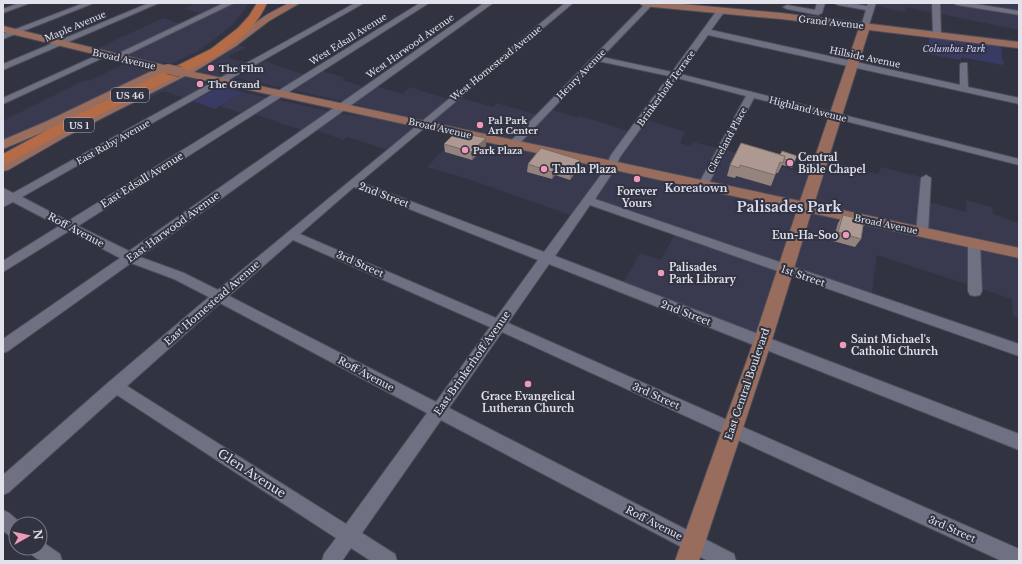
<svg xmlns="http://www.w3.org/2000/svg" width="1022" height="564" font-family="'Libre Baskerville',serif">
<rect width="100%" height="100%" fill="#313341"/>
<!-- built -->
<g fill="#393a4f">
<polygon points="197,3 250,3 233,24 215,39 197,52 171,64 96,49 163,18 181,24 202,13 184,9"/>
<polygon points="872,3 1019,3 1019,30 905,7 905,12 871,5"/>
<polygon points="233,44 246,47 227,57 251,64 189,100 164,91 144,101 133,98"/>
<polygon points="130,61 165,69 3,145 3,121 83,81 91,80"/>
<polygon points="264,61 305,75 284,88 236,78"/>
<polygon points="323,71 345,78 342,80 368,88 372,85 402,94 410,87 450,100 456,96 493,107 497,103 540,116 548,108 578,118 580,116 633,132 643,118 685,132 680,143 691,146 693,142 722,149 815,176 821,159 878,174 881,167 926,178 925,201 966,212 966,200 992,207 993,214 1019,223 1019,318 1013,316 1012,299 877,255 871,299 786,270 762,343 621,287 640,253 661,260 676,232 588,200 576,217 462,177 427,167 460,133 424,124 390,151 348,137 343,140 311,128 307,131 278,123 279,122 250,113 246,115 220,106 243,92 343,114 421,123 355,104 293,90"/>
</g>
<!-- green -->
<g fill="#3a3b64">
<polygon points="930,33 1001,42 1002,59 1004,63 1002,65 961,57 961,60 927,54"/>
<polygon points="220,87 243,92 215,109 193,101"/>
</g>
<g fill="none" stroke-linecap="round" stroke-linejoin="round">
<defs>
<g id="minor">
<polygon points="19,3 30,3 3,13 3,9"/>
<polygon points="84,3 94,3 3,39 3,34"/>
<polygon points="149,3 159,3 3,70 3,64"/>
<polygon points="224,3 234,3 118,59 112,59 111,57"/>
<path d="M355 3H364L22 197 68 221 420 3H429L78 226 129 251 484 3H493L140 257 184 273 218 290 565 3H573L360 182 544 252 603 172 611 155 669 76 598 61 517 146H509L508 144 646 3 653 4 602 57 672 72 718 9H721L725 11 711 30 960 85V65L961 63H967L968 87 1019 98V104L708 35 680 74 1019 159V165L754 98 708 185 707 187H699L698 185 746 96 677 78 620 157 613 172 595 199 1019 344V356L590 205 555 256 1019 434V450L549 264 508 323 1019 549V561H1002L502 332 449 408 734 554 736 561H708L441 420 362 533 395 554 397 561H371L351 548 342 561H322L324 554 336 538 117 395 9 492 3 495V475L110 381 209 297 174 279 131 263 8 351 3 353V339L120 258 69 231 3 272V261L59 226 13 202 3 207V198L5 197H3V188L13 193ZM354 187 538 260 496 318 300 234ZM293 240 490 327 436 402 229 296ZM220 303 427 413 346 524 127 386Z"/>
<polygon points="817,3 825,3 822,13 818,15 787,9 783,7 787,5 815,10"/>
<polygon points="834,3 850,3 867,6 868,3 876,3 868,28 865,28 861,26 866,10 838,5"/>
<polygon points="932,3 940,3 941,34 937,36 933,34"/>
<polygon points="953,3 970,3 1019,11 1019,15 957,5"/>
<polygon points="102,53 105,53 109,55 3,104 3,98"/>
<polygon points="926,175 931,178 928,232 926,235 918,235 916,232 921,178"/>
<polygon points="974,239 978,240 980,243 982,291 980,295 975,296 970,295 968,291 968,243 970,240"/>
<polygon points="3,510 9,513 22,524 16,524 16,539 10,536 3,531"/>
<path d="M40 540 60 554 62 561C47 561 35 564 28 548H40Z"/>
</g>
<g id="major">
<path d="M289 3H300L269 21 236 46 194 72 800 201 859 28 781 19 643 6 639 3H671L781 13 1019 42V48L869 30 814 204 1019 248V258L811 213 771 343 699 561H675L753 343 797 210 185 76 67 136 8 170 3 171V162L59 130 176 72 177 70C209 62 235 36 262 18 270 12 280 8 289 3Z"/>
<polygon points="3,26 172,67 173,69 172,71 167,72 53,128 3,149 3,140 45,122 156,69 3,32"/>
</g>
<path id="highway" d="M257 3H267C257 26 239 40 219 55L61 134 8 163 3 165V154L51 128 211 49 238 28 249 16Z"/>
</defs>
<!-- minor casing -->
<use href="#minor" stroke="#4d4e5b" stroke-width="2"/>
<!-- major casing -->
<use href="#major" stroke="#4d4e5b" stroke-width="2"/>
<!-- highway casing -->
<use href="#highway" stroke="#4d4e5b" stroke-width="2"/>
<!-- minor -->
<use href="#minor" fill="#6f7182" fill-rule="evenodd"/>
<!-- major -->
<use href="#major" fill="#996d5e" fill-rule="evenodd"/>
<!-- highway -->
<use href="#highway" fill="#b56b46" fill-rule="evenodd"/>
<defs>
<polyline id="major-bridge" points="168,69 181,72"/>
</defs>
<!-- major-bridge casing -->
<use href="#major-bridge" stroke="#4d4e5b" stroke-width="11" stroke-linecap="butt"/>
<!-- major-bridge -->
<use href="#major-bridge" stroke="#996d5e" stroke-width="10"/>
</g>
<!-- wall -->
<g fill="#95847d">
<polygon points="444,144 486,146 472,160 445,152"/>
<polygon points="780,155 797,156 792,168 782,165 778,173 776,173 771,186 736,176 735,178 727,176 730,165"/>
<polygon points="528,164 579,167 570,180 555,175 552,179 527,172"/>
<polygon points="843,215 861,239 855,247 833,241 838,223"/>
</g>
<!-- shaded-wall -->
<g fill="#796b66">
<polygon points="486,138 486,146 472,160 471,152"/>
<polygon points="580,160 579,167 570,180 570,173"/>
<polygon points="555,168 555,175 552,179 552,172"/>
</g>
<!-- building -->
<g fill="#ad9991" stroke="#796b66">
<polygon points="456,132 486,138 471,152 444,144"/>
<polygon points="741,143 785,156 783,163 780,162 775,175 740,165 739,168 730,165"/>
<polygon points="541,148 580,160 570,173 555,168 552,172 528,164"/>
<polygon points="782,151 797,156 794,162 784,159 785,156 780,155"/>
<polygon points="843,215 864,220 861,239 838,232"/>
</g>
<!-- markers -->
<g fill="#ef9ab8" stroke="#313341" stroke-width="1.5">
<circle cx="211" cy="68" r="4"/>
<circle cx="200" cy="84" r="4"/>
<circle cx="480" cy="125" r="4"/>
<circle cx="465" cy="150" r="4"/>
<circle cx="790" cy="163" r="4"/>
<circle cx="544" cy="169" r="4"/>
<circle cx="637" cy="179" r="4"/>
<circle cx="846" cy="235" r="4"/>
<circle cx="661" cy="273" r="4"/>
<circle cx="843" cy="345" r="4"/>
<circle cx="528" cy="384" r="4"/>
</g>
<g text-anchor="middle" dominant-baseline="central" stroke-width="4" stroke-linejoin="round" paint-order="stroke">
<!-- far-street labels -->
<g font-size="9" fill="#e1e2ec" stroke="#313341">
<text transform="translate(831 22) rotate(6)">Grand Avenue</text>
<text transform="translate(75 26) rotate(-23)">Maple Avenue</text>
<text transform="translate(348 39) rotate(-32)">West Edsall Avenue</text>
<text transform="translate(410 46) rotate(-35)">West Harwood Avenue</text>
<text transform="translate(865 57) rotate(12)">Hillside Avenue</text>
<text transform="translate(124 59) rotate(13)">Broad Avenue</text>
<text transform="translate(496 63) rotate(-39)">West Homestead Avenue</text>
<text transform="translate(581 74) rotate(-46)">Henry Avenue</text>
<text transform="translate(666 88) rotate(-54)">Brinkerhoff Terrace</text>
<text transform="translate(808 109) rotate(14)">Highland Avenue</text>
<text transform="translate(440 128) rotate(13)">Broad Avenue</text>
<text transform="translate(727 140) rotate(-62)">Cleveland Place</text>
<text transform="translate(113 142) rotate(-29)">East Ruby Avenue</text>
<text transform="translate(886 224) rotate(12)">Broad Avenue</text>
</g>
<!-- far-park labels -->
<g font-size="9" font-style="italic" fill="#c9cdfc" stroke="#313341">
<text x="954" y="48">Columbus Park</text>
</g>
<!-- far-poi labels -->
<g font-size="9" font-weight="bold" fill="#e1e2ec" stroke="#313341" text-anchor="start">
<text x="219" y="68">The FIlm</text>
<text x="208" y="84">The Grand</text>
<text x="488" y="120">Pal Park<tspan x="488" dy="10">Art Center</tspan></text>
<text x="473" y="150">Park Plaza</text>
</g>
<!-- shield labels -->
<g fill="#313341" stroke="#acaeb9" stroke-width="1">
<rect x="111" y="88" width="38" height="14" rx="3"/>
<rect x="64" y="118" width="30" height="14" rx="3"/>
</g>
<g font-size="9" font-weight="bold" fill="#e1e2ec">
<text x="130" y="95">US 46</text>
<text x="79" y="125">US 1</text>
</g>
<!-- poi labels -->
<g font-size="10" font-weight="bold" fill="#e1e2ec" stroke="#313341" text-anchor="start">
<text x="798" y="157">Central<tspan x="798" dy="12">Bible Chapel</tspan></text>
<text x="552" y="169">Tamla Plaza</text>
<text x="637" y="191" text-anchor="middle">Forever<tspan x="637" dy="12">Yours</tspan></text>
<text x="838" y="235" text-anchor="end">Eun-Ha-Soo</text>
<text x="669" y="267">Palisades<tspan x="669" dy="12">Park Library</tspan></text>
<text x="851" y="339">Saint Michael's<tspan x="851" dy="12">Catholic Church</tspan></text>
<text x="528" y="396" text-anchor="middle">Grace Evangelical<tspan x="528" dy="12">Lutheran Church</tspan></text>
</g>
<!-- street labels -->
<g font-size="10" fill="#e1e2ec" stroke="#313341">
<text transform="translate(142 180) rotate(-32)">East Edsall Avenue</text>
<text transform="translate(384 195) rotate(21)">2nd Street</text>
<text transform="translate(173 227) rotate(-36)">East Harwood Avenue</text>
<text transform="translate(76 230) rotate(28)">Roff Avenue</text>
<text transform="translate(360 264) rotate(24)">3rd Street</text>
<text transform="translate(803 276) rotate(19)">1st Street</text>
<text transform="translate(212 303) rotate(-41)">East Homestead Avenue</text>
<text transform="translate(686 313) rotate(21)">2nd Street</text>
<text transform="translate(472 363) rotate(-55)">East Brinkerhoff Avenue</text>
<text transform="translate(366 374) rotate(28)">Roff Avenue</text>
<text transform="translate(747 384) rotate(-71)">East Central Boulevard</text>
<text transform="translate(656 396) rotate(24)">3rd Street</text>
<text transform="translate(654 523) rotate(27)">Roff Avenue</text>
<text transform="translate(952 529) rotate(24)">3rd Street</text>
</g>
<!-- neighbourhood labels -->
<g font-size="11" font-weight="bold" fill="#d8daed" stroke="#313341">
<text x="696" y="188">Koreatown</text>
</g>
<!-- near-street labels -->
<g font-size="12" fill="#e1e2ec" stroke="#313341">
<text transform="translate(252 473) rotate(33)">Glen Avenue</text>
</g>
<!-- district labels -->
<g font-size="14" font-weight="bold" fill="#d8daed" stroke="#313341">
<text x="789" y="207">Palisades Park</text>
</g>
</g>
<!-- border -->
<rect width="1022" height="564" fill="none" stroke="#e1e2ec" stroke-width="8"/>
<!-- north arrow -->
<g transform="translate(28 536) rotate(82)"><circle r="19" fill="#313341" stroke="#777985"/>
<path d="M0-3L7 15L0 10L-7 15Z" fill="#ef9ab8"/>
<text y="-6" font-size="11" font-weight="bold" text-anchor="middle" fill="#e1e2ec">N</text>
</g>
</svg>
